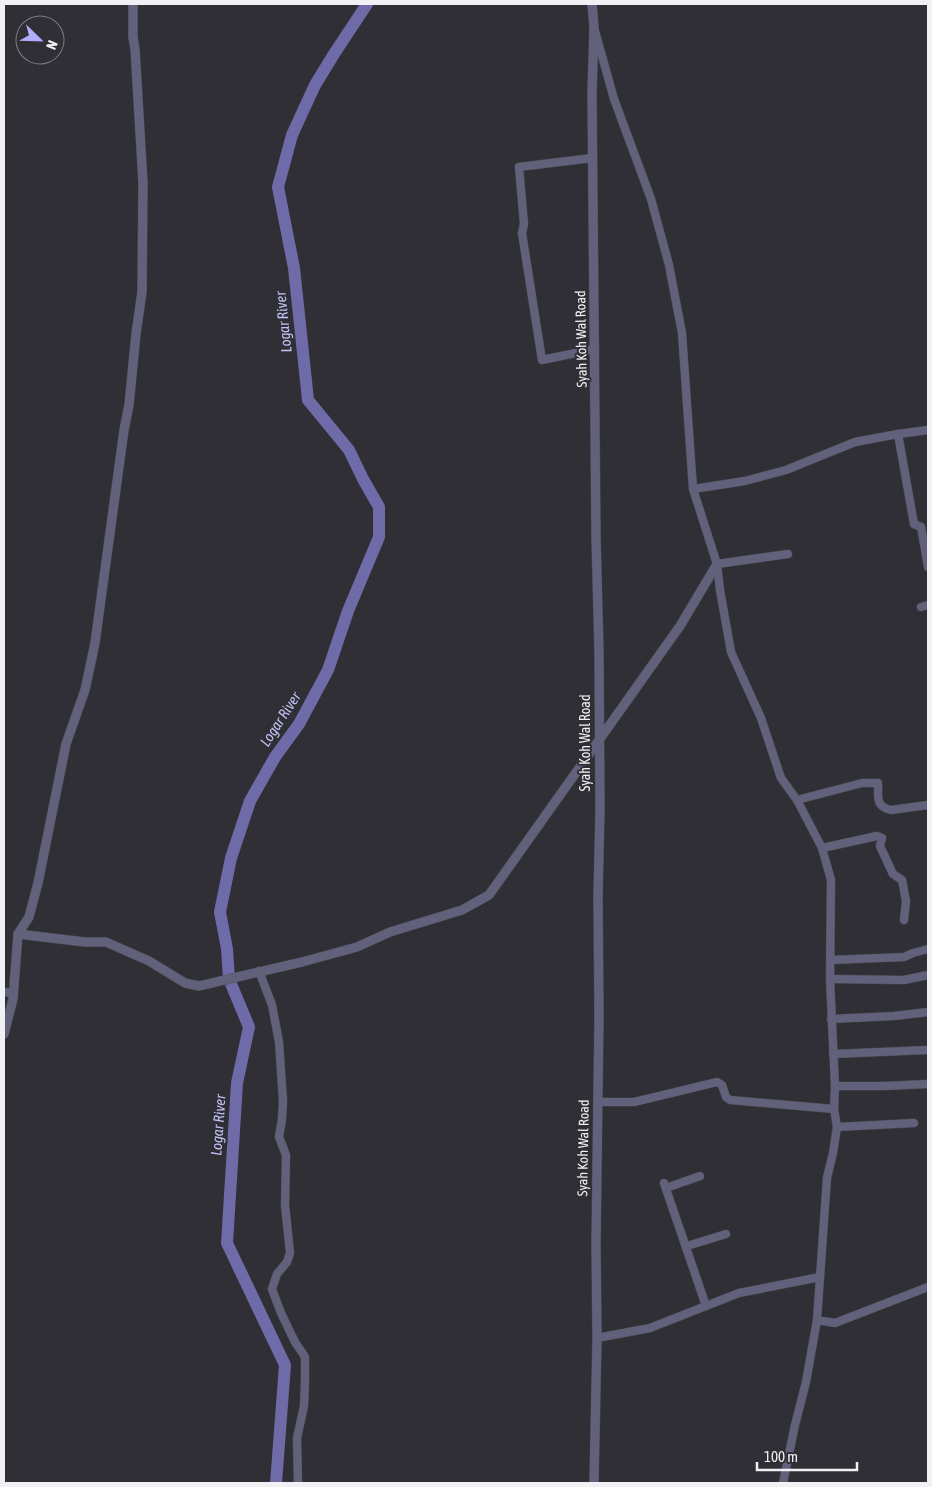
<svg xmlns="http://www.w3.org/2000/svg" width="932" height="1487" font-family="'Asap Condensed',sans-serif">
<rect width="100%" height="100%" fill="#2f2f35"/>
<g fill="none" stroke-linecap="round" stroke-linejoin="round">
<!-- river -->
<polyline stroke="#6f6ba8" stroke-width="12" points="276,1483 285,1365 227,1243 237,1083 249,1027 229,979 227,949 220,912 231,858 250,801 275,757 299,724 328,670 348,611 379,537 379,507 363,479 349,450 308,400 294,268 278,187 292,135 315,85 334,54 367,4"/>
<defs>
<g id="minor">
<polyline points="595,31 614,99 651,199 669,265 682,333 693,489 717,564 720,590 731,652 761,718 781,778 797,800 822,848 831,880 830,979 835,1086 834,1109 837,1127 833,1153 827,1178 817,1320 835,1323 928,1287"/>
<polyline points="592,158 519,167 524,224 522,233 542,360 595,349"/>
<polyline points="898,434 914,524 921,527 928,567"/>
<polyline points="693,489 745,481 786,470 855,442 898,434 928,430"/>
<polyline points="717,564 788,554"/>
<polyline points="921,607 928,605"/>
<path d="M797 800 862 783H878C879 796 874 806 891 810L928 805"/>
<polyline points="822,848 877,836 882,838 880,846 893,874 902,880 906,901 904,920"/>
<polyline points="831,960 904,957 913,953 928,949"/>
<polyline points="259,971 272,1005 279,1042 283,1101 282,1119 279,1137 286,1155 285,1205 290,1253 287,1262 277,1274 272,1289 281,1313 295,1342 305,1357 305,1381 304,1406 297,1438 298,1483"/>
<polyline points="830,979 904,980 928,975"/>
<polyline points="4,992 13,993"/>
<polyline points="831,1019 894,1016 928,1012"/>
<polyline points="833,1054 928,1050"/>
<polyline points="835,1086 884,1086 928,1084"/>
<polyline points="598,1102 634,1102 717,1082 722,1085 726,1097 730,1100 834,1109"/>
<polyline points="837,1127 914,1123"/>
<polyline points="664,1183 706,1306"/>
<polyline points="666,1188 700,1176"/>
<polyline points="687,1246 726,1234"/>
<polyline points="597,1338 650,1328 739,1293 820,1277"/>
<polyline points="783,1483 795,1425 806,1382 817,1320"/>
</g>
<g id="tertiary">
<polyline points="592,4 594,27 592,93 596,537 599,652 600,810 598,896 599,1016 596,1244 597,1338 594,1483"/>
<polyline points="18,934 85,942 106,942 149,961 185,983 199,986 302,962 357,947 390,932 462,910 489,895 680,626 717,564"/>
<polyline points="4,1034 13,999 18,934 29,917 38,883 66,744 85,690 95,643 124,430 129,405 136,334 142,292 143,183 135,49 133,37 133,4"/>
</g>
</defs>
<!-- minor casing -->
<use href="#minor" stroke="#4a4a50" stroke-width="9"/>
<!-- tertiary casing -->
<use href="#tertiary" stroke="#4a4a50" stroke-width="10"/>
<!-- minor -->
<use href="#minor" stroke="#61617c" stroke-width="8"/>
<!-- tertiary -->
<use href="#tertiary" stroke="#61617c" stroke-width="9"/>
</g>
<g text-anchor="middle" dominant-baseline="central" stroke-width="4" stroke-linejoin="round" paint-order="stroke">
<!-- street labels -->
<g font-size="14" fill="#f1f1f5" stroke="#2f2f35">
<text transform="translate(581 339) rotate(-91)">Syah Koh Wal Road</text>
<text transform="translate(585 743) rotate(-90)">Syah Koh Wal Road</text>
<text transform="translate(583 1148) rotate(-89)">Syah Koh Wal Road</text>
</g>
<!-- water labels -->
<g font-size="15" font-style="italic" fill="#c2c1f6" stroke="#2f2f35">
<text transform="translate(283 322) rotate(-96)">Logar River</text>
<text transform="translate(280 719) rotate(-57)">Logar River</text>
<text transform="translate(218 1125) rotate(-86)">Logar River</text>
</g>
</g>
<!-- border -->
<rect width="932" height="1487" fill="none" stroke="#f1f1f5" stroke-width="10"/>
<!-- north arrow -->
<g transform="translate(40 40) rotate(113)"><circle r="24" fill="#2f2f35" stroke="#7d7d82"/>
<path d="M0-4L9 19L0 12L-9 19Z" fill="#b1adfa"/>
<text y="-8" font-size="14" font-weight="bold" text-anchor="middle" fill="#f1f1f5">N</text>
</g>
<!-- scale -->
<path d="M757 1462v8h100v-8" fill="none" stroke="#f1f1f5" stroke-width="2.5"/>
<text x="764" y="1462" font-size="15" fill="#f1f1f5" stroke="#2f2f35" stroke-width="4" paint-order="stroke">100 m</text>
</svg>
